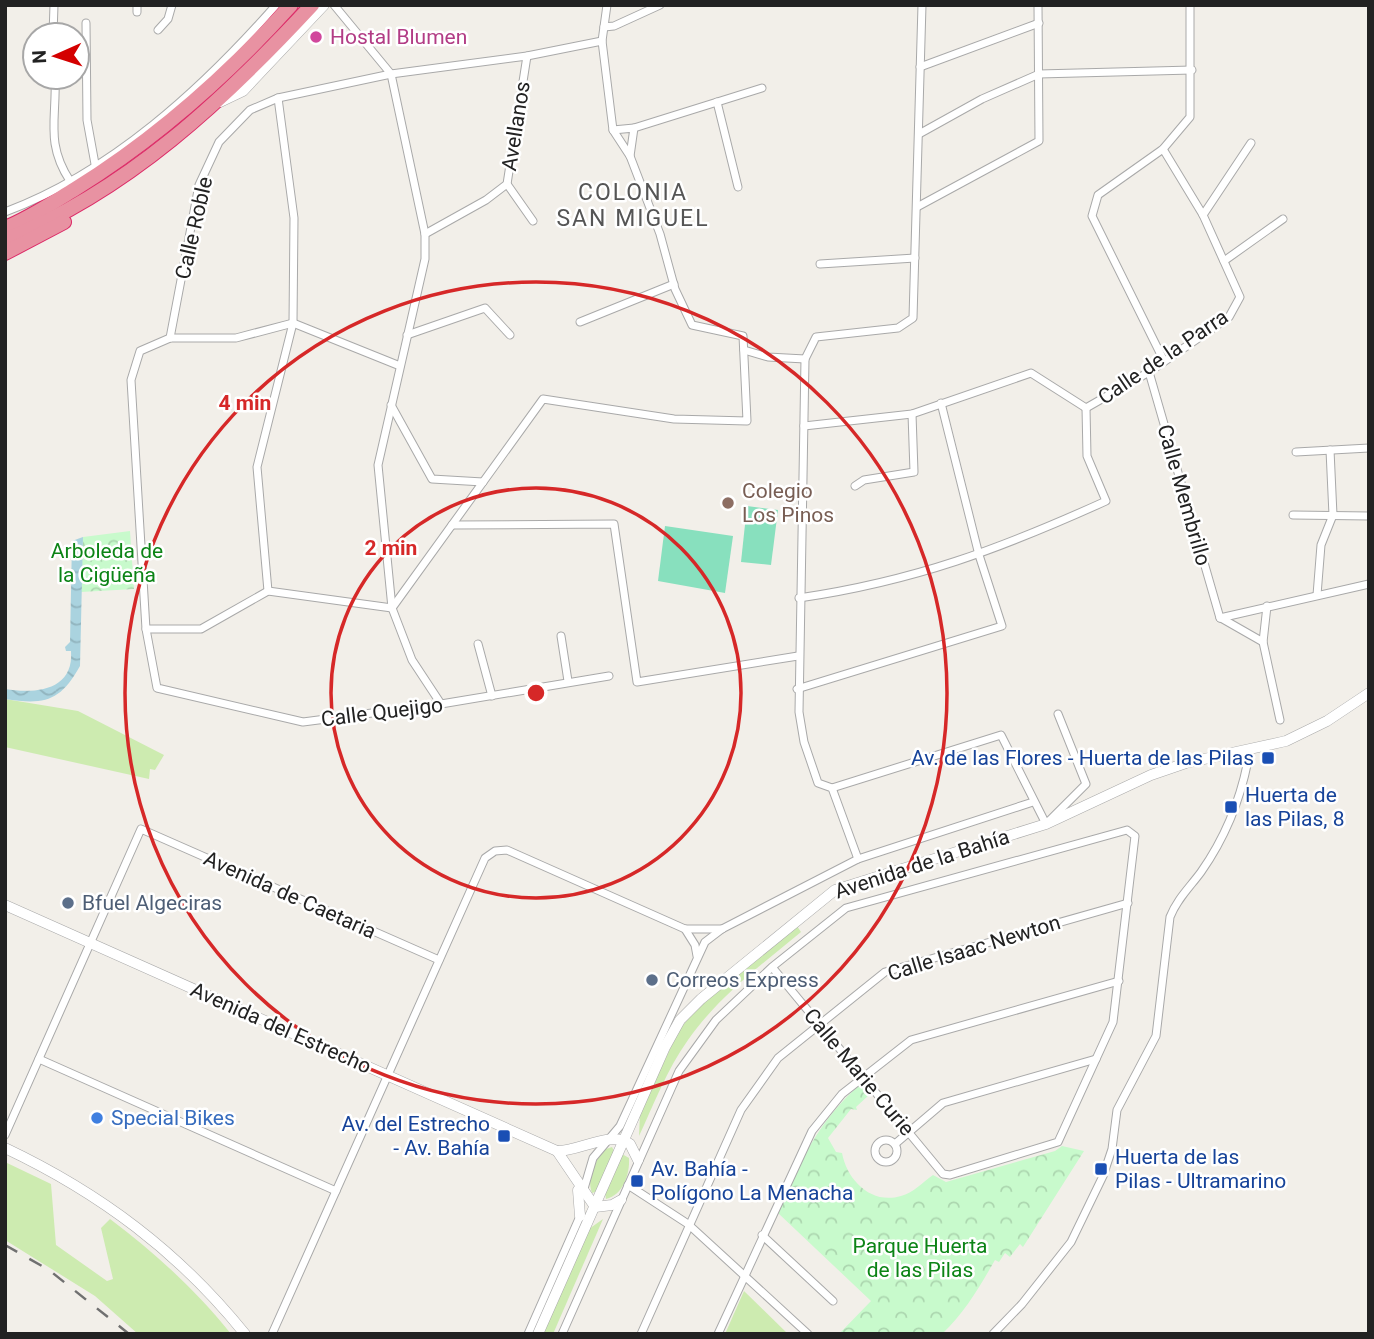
<svg xmlns="http://www.w3.org/2000/svg" width="1374" height="1339" font-family="Roboto,sans-serif">
<defs>
<pattern id="park-crowns" width="20" height="18" patternUnits="userSpaceOnUse" patternTransform="scale(1.75)"><rect width="20" height="18" fill="#c8facc"/><path d="M2 6a3 3 0 1 1 6 0M12 15a3 3 0 1 1 6 0" fill="none" stroke="#acd6af"/></pattern>
<pattern id="water-waves" width="16" height="10" patternUnits="userSpaceOnUse" patternTransform="scale(1.75)"><rect width="16" height="10" fill="#aad3df"/><path d="M0 5q4-4 8 0t8 0" fill="none" stroke="#92b5bf"/></pattern>
</defs>
<rect width="100%" height="100%" fill="#f2efe9"/>
<!-- grass -->
<g fill="#cdebb0">
<polygon points="5,699 78,711 164,755 155,770 150,769 149,779 5,747"/>
<path d="M795 923 801 932C761 965 718 997 688 1040 667 1069 654 1104 639 1136L640 1113 679 1030 703 1001Z"/>
<path d="M612 1147 614 1151 598 1191 592 1193C586 1177 595 1160 606 1149Z"/>
<path d="M622 1154 629 1158C630 1174 623 1195 606 1199L605 1193Z"/>
<path d="M5 1162 51 1184 56 1245 107 1281 113 1279 101 1228 110 1219C155 1253 195 1289 231 1334H138L95 1296 5 1240Z"/>
<polygon points="603,1219 553,1334 543,1334 589,1229"/>
<polygon points="744,1291 788,1334 725,1334"/>
</g>
<!-- park -->
<g fill="url(#park-crowns)">
<polygon points="130,531 134,589 81,592 83,537"/>
<path d="M861 1084 869 1095 856 1107 857 1110 851 1109 828 1138 836 1152 842 1153C847 1180 871 1205 901 1196 913 1193 923 1182 933 1175L946 1182 1055 1151 1062 1146 1084 1151 1023 1247 1020 1244 1010 1257 1005 1253 999 1262 995 1260C979 1288 965 1312 942 1334H839L871 1301 778 1213C798 1165 820 1118 861 1084Z"/>
</g>
<!-- pitch -->
<g fill="#88e0be">
<polygon points="747,506 778,510 771,565 741,562"/>
<polygon points="665,526 733,536 725,593 658,581"/>
</g>
<!-- water -->
<path fill="url(#water-waves)" d="M83 537 80 666C60 702 44 705 5 699V689C35 694 74 691 71 651H66L65 647 70 642 72 541Z"/>
<g fill="none" stroke-linecap="round" stroke-linejoin="round">
<defs>
<g id="minor">
<polyline points="334,5 391,74 425,234 425,259 378,465 392,608 412,660 441,704"/>
<polyline points="922,5 913,318 898,328 816,337 805,359 799,712 804,742 818,783 832,788 858,859 1033,802"/>
<polyline points="137,12 137,5"/>
<polyline points="86,23 87,120 95,164"/>
<polyline points="604,27 614,26 660,5"/>
<polyline points="158,30 168,19 172,5"/>
<polyline points="53,35 54,5"/>
<polyline points="920,67 1039,23"/>
<path d="M55 77C57 118 45 143 70 181"/>
<polyline points="717,102 738,187"/>
<polyline points="634,128 762,88"/>
<polyline points="613,130 634,128 630,156"/>
<polyline points="919,134 982,99 1039,74 1192,70"/>
<polyline points="507,184 533,221"/>
<polyline points="917,207 1039,141 1038,5"/>
<path d="M5 212C112 172 202 89 276 5"/>
<polyline points="1203,215 1251,143"/>
<polyline points="425,234 486,200 507,184 527,56"/>
<polyline points="1224,261 1283,219"/>
<polyline points="820,264 915,258"/>
<polyline points="580,322 674,284"/>
<polyline points="293,323 236,338 170,338 140,351 131,380 146,629 157,688 303,722 441,704 609,676"/>
<polyline points="293,323 400,366"/>
<polyline points="407,335 485,308 510,335"/>
<polyline points="170,338 199,185 219,142 250,110 278,98 391,74 527,56 602,41"/>
<polyline points="744,350 768,357 805,359"/>
<polyline points="1164,361 1092,216 1098,195 1163,149 1190,117 1190,5"/>
<polyline points="1149,372 1220,618"/>
<polyline points="391,405 432,479 483,482"/>
<polyline points="804,426 912,414 1031,373 1086,408 1149,372 1229,317 1240,297 1203,215 1163,149"/>
<polyline points="1296,452 1369,448"/>
<polyline points="855,486 864,480 914,472 912,414"/>
<polyline points="1293,515 1369,516"/>
<polyline points="452,525 614,524 637,682 798,656"/>
<polyline points="268,591 257,467 293,323 294,218 278,98"/>
<polyline points="1317,595 1321,545 1333,515 1330,450"/>
<path d="M799 598C915 581 1000 549 1106 501L1087 456 1086 408"/>
<polyline points="1267,606 1263,642 1280,720"/>
<polyline points="392,608 543,399 674,419 747,421 743,336 692,325 675,289 660,234 630,156 613,130 602,41 607,5"/>
<polyline points="1220,618 1369,584"/>
<polyline points="1221,618 1263,642"/>
<polyline points="146,629 201,629 268,591 392,608"/>
<polyline points="561,636 568,681"/>
<polyline points="478,644 492,696"/>
<polyline points="797,689 1002,626 979,555 941,403"/>
<polyline points="832,788 1001,735 1046,824 1086,784 1058,714"/>
<polyline points="685,929 695,945 697,956"/>
<polyline points="39,1059 336,1191"/>
<polyline points="5,1135 141,829 439,960"/>
<circle cx="886" cy="1151" r="11"/>
<polyline points="895,1144 943,1103 1096,1059"/>
<polyline points="628,1185 688,1224 808,1334"/>
<polyline points="583,1192 593,1158 620,1126 705,942 722,929 858,859"/>
<polyline points="762,1235 833,1301"/>
<polyline points="272,1334 485,858 495,851 507,850 685,929 722,929"/>
<polyline points="528,1334 581,1214"/>
<polyline points="562,1334 679,1071 716,1020 772,967 846,908 1127,830 1135,836 1113,1022 1058,1142 950,1175 943,1174 772,967"/>
<polyline points="641,1334 741,1110 778,1058 885,972 1128,903"/>
<polyline points="718,1334 812,1131 842,1094 911,1040 1119,981"/>
<path d="M993 1334 1022 1304 1071 1242 1103 1176 1112 1149 1117 1110 1156 1036 1170 917C1177 899 1190 887 1201 872 1227 835 1243 793 1250 749"/>
</g>
<g id="tertiary">
<polyline points="220,102 243,91 324,5"/>
<polyline points="5,905 557,1151 595,1207 612,1205 621,1200"/>
<path d="M5 1148C100 1193 179 1252 245 1334"/>
<path d="M557 1151C580 1151 611 1130 630 1144L638 1160"/>
<polyline points="578,1190 580,1216"/>
<polyline points="538,1334 665,1047 680,1020 701,999 835,890 1046,824 1151,775 1186,763 1286,741 1327,721 1369,693"/>
</g>
<g id="motorway">
<path d="M5 228C30 218 52 203 75 189 157 138 227 76 291 5"/>
<path d="M5 240C127 191 224 100 312 5"/>
<polyline points="5,253 64,222"/>
</g>
</defs>
<!-- minor casing -->
<use href="#minor" stroke="#a9a9a9" stroke-width="9"/>
<!-- tertiary casing -->
<use href="#tertiary" stroke="#a9a9a9" stroke-width="11"/>
<!-- motorway casing -->
<use href="#motorway" stroke="#dc2a67" stroke-width="16"/>
<!-- minor -->
<use href="#minor" stroke="#fff" stroke-width="7"/>
<!-- tertiary -->
<use href="#tertiary" stroke="#fff" stroke-width="10"/>
<!-- motorway -->
<use href="#motorway" stroke="#e892a2" stroke-width="14"/>
<!-- rail -->
<polyline stroke="#707070" stroke-width="2.5" stroke-dasharray="14 14" stroke-linecap="butt" points="5,1245 49,1270 129,1334"/>
</g>
<!-- distance rings -->
<g fill="none" stroke="#d62828" stroke-width="3.5">
<circle cx="536" cy="693" r="205"/>
<circle cx="536" cy="693" r="411"/>
</g>
<!-- markers -->
<circle fill="#d1479c" stroke="#fff" stroke-width="2.5" cx="316" cy="37" r="7"/>
<circle fill="#8d6e63" stroke="#fff" stroke-width="2.5" cx="728" cy="503" r="7"/>
<g fill="#1a4fb4" stroke="#fff" stroke-width="2.5">
<rect x="1261" y="751" width="14" height="14" rx="3.5"/>
<rect x="1224" y="800" width="14" height="14" rx="3.5"/>
<rect x="497" y="1129" width="14" height="14" rx="3.5"/>
<rect x="1094" y="1162" width="14" height="14" rx="3.5"/>
<rect x="630" y="1174" width="14" height="14" rx="3.5"/>
</g>
<g fill="#5c6f8a" stroke="#fff" stroke-width="2.5">
<circle cx="68" cy="903" r="7"/>
<circle cx="652" cy="980" r="7"/>
</g>
<circle fill="#3f7fe0" stroke="#fff" stroke-width="2.5" cx="97" cy="1118" r="7"/>
<g text-anchor="middle" dominant-baseline="central" stroke-width="5" stroke-linejoin="round" paint-order="stroke">
<!-- hotel labels -->
<g font-size="21" fill="#b23c85" stroke="#fff" text-anchor="start">
<text x="330" y="37">Hostal Blumen</text>
</g>
<!-- street labels -->
<g font-size="21" fill="#222" stroke="#fff">
<text transform="translate(516 126) rotate(-81)">Avellanos</text>
<text transform="translate(194 228) rotate(-77)">Calle Roble</text>
<text transform="translate(1163 357) rotate(-34)">Calle de la Parra</text>
<text transform="translate(1184 495) rotate(74)">Calle Membrillo</text>
<text transform="translate(382 712) rotate(-7)">Calle Quejigo</text>
<text transform="translate(922 864) rotate(-18)">Avenida de la Bahía</text>
<text transform="translate(290 895) rotate(24)">Avenida de Caetaria</text>
<text transform="translate(974 948) rotate(-17)">Calle Isaac Newton</text>
<text transform="translate(281 1028) rotate(24)">Avenida del Estrecho</text>
<text transform="translate(859 1072) rotate(50)">Calle Marie Curie</text>
</g>
<!-- education labels -->
<g font-size="21" fill="#785e54" stroke="#fff" text-anchor="start">
<text x="742" y="491">Colegio<tspan x="742" dy="24">Los Pinos</tspan></text>
</g>
<!-- park labels -->
<g font-size="21" fill="#0c8416" stroke="#fff">
<text x="107" y="551">Arboleda de<tspan x="107" dy="24">la Cigüeña</tspan></text>
<text x="920" y="1246">Parque Huerta<tspan x="920" dy="24">de las Pilas</tspan></text>
</g>
<!-- transit labels -->
<g font-size="21" fill="#164399" stroke="#fff" text-anchor="start">
<text x="1254" y="758" text-anchor="end">Av. de las Flores - Huerta de las Pilas</text>
<text x="1245" y="795">Huerta de<tspan x="1245" dy="24">las Pilas, 8</tspan></text>
<text x="490" y="1124" text-anchor="end">Av. del Estrecho<tspan x="490" dy="24">- Av. Bahía</tspan></text>
<text x="1115" y="1157">Huerta de las<tspan x="1115" dy="24">Pilas - Ultramarino</tspan></text>
<text x="651" y="1169">Av. Bahía -<tspan x="651" dy="24">Polígono La Menacha</tspan></text>
</g>
<!-- service labels -->
<g font-size="21" fill="#4e5e75" stroke="#fff" text-anchor="start">
<text x="82" y="903">Bfuel Algeciras</text>
<text x="666" y="980">Correos Express</text>
</g>
<!-- shop labels -->
<g font-size="21" fill="#366cbe" stroke="#fff" text-anchor="start">
<text x="111" y="1118">Special Bikes</text>
</g>
<!-- neighbourhood labels -->
<g font-size="23" letter-spacing="2" fill="#555" stroke="#fff">
<text x="633" y="192">COLONIA<tspan x="633" dy="26">SAN MIGUEL</tspan></text>
</g>
</g>
<circle cx="536" cy="693" r="10" fill="#d62828" stroke="#fff" stroke-width="3.5"/>
<g font-size="21" text-anchor="middle" font-weight="bold" fill="#d62828" stroke="#fff" stroke-width="5" stroke-linejoin="round" paint-order="stroke">
<text x="245" y="410">4 min</text>
<text x="391" y="555">2 min</text>
</g>
<!-- border -->
<rect width="1374" height="1339" fill="none" stroke="#222222" stroke-width="14"/>
<!-- north arrow -->
<g transform="translate(56 56) rotate(267)"><circle r="33" fill="#ffffff" stroke="#a7a7a7" stroke-width="2"/>
<path d="M0-5L12 26L0 18L-12 26Z" fill="#d40000"/>
<text y="-10" font-size="19" font-weight="bold" text-anchor="middle" fill="#222222">N</text>
</g>
</svg>
